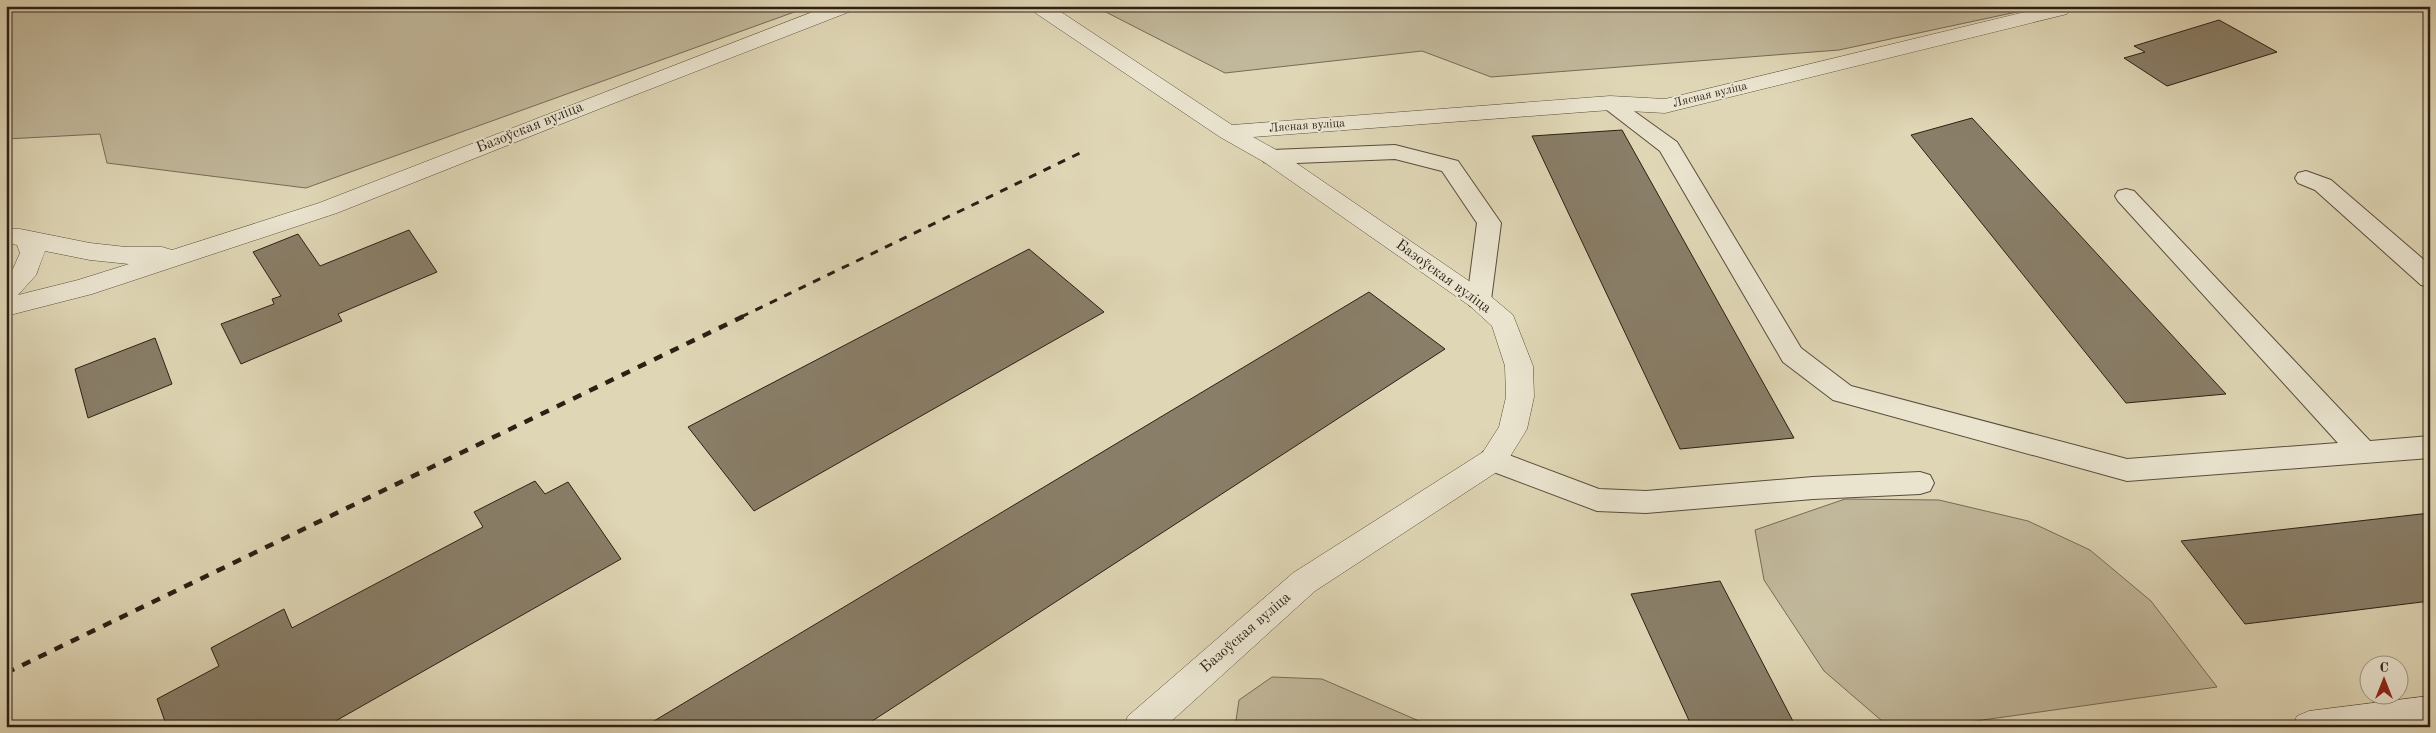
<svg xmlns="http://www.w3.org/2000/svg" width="2436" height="733" font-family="'Old Standard TT',serif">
<rect width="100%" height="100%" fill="#dfd6b5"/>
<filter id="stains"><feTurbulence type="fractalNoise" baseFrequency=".004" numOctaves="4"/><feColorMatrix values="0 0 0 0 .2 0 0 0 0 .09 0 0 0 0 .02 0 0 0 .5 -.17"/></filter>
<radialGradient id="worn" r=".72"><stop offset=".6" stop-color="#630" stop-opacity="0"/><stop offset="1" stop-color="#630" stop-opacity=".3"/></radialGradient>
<!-- green -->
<g fill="#c1b79a" stroke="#766b57">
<polygon points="6,6 811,6 306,188 107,163 100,134 6,139"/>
<polygon points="1094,6 2040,6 2040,7 1839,50 1491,77 1422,51 1225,73"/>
<polygon points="1845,499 1939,500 2028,521 2090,550 2151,601 2217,687 1933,727 1889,727 1824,671 1764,580 1755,530"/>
<polygon points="1272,677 1322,679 1433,727 1235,727 1239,700"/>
</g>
<!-- building -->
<g fill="#897e68" stroke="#2c1f14">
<polygon points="2219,20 2277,52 2167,86 2124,58 2145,52 2134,46"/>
<polygon points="1972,118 2226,394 2126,403 1911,135"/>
<polygon points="1622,130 1794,438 1680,449 1532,136"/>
<polygon points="409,230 437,272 338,314 342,321 241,364 221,324 274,304 272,299 281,296 253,252 298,234 320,266"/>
<polygon points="1029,249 1104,312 754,511 688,427"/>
<polygon points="1369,292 1445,349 863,727 644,727"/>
<polygon points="155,338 172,384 88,418 75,369"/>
<polygon points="535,481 545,494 568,482 621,559 325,727 167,727 157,699 219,666 211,648 284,609 292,628 483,527 474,512"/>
<polygon points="2430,513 2430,601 2245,624 2181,541"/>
<polygon points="1720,581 1796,727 1692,727 1631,594"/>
</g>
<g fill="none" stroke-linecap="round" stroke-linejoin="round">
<defs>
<g id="service">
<polygon points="1610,97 1617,99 1677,142 1801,348 1851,386 2127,459 2338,443 2118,201 2115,196 2118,191 2126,189 2134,191 2370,441 2430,436 2430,458 2127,481 1833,400 1783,362 1660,151 1603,107 1599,103 1603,99"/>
<polygon points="1395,145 1458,161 1501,223 1491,300 1488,306 1479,309 1470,306 1467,300 1477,223 1442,171 1395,159 1272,164 1264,162 1261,157 1264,152 1272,150"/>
<polygon points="2306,171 2331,180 2430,265 2430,287 2421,285 2315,190 2298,183 2295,178 2298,173"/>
<polygon points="1493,449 1599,489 1646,491 1813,477 1920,472 1930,475 1934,483 1930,491 1920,494 1813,499 1646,513 1597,511 1483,468 1479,460 1483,452"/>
</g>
<g id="minor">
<path d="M828 6H857L854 10 604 107 337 213 92 294 6 316V276L12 271 20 253 17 245 6 243V229H20L90 243 126 247H162L172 250 319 203ZM45 251 90 260 129 264 78 280 18 295 36 275Z"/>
<polygon points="1028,6 1052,6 1232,125 1610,96 1665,99 2050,6 2072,6 2067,14 1665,113 1610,110 1253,137 1280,152 1488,294 1513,315 1533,366 1534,397 1527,429 1503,468 1315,591 1165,727 1123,727 1128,716 1293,573 1483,452 1499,427 1506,397 1505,366 1492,326 1470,306 1264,162 1220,137 1031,10"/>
<polygon points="2430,696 2430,727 2292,727 2297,716 2309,711"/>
</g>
</defs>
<!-- service casing -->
<use href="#service" stroke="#594d3c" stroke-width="2"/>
<!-- minor casing -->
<use href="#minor" stroke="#594d3c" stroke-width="1"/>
<!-- service -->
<use href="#service" fill="#eae4cf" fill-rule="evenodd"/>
<!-- minor -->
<use href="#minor" fill="#eae4cf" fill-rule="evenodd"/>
<!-- rail-far1 -->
<polyline stroke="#2c1f14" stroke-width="3" stroke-dasharray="8 8" stroke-linecap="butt" points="741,317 1080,153"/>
<!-- rail -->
<polyline stroke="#2c1f14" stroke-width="4.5" stroke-dasharray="9 9" stroke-linecap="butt" points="6,673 744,316"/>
</g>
<g text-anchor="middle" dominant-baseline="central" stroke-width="4" stroke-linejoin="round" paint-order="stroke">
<!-- far-street labels -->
<g font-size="12" fill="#2c1f14" stroke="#eae4cf">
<text transform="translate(1710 95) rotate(-14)">Лясная вуліца</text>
<text transform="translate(1307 126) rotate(-4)">Лясная вуліца</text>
</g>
<!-- street labels -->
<g font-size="15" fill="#2c1f14" stroke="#eae4cf">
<text transform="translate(530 128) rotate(-22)">Базоўская вуліца</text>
<text transform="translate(1443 277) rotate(36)">Базоўская вуліца</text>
<text transform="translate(1246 633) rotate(-41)">Базоўская вуліца</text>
</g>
</g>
<!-- margin -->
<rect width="2436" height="733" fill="none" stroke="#dfd6b5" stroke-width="25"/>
<rect x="8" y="8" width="2421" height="718" fill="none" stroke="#2c1f14" stroke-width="2.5"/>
<rect x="12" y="12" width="2411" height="708" fill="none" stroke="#2c1f14"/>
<!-- north arrow -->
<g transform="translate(2384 680)"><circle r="24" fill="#eae4cf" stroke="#9e9584"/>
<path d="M0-4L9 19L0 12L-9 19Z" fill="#8f2418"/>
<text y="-8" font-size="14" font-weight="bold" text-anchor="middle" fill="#2c1f14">С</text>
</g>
<rect width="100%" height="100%" filter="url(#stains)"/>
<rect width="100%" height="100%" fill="url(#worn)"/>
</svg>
